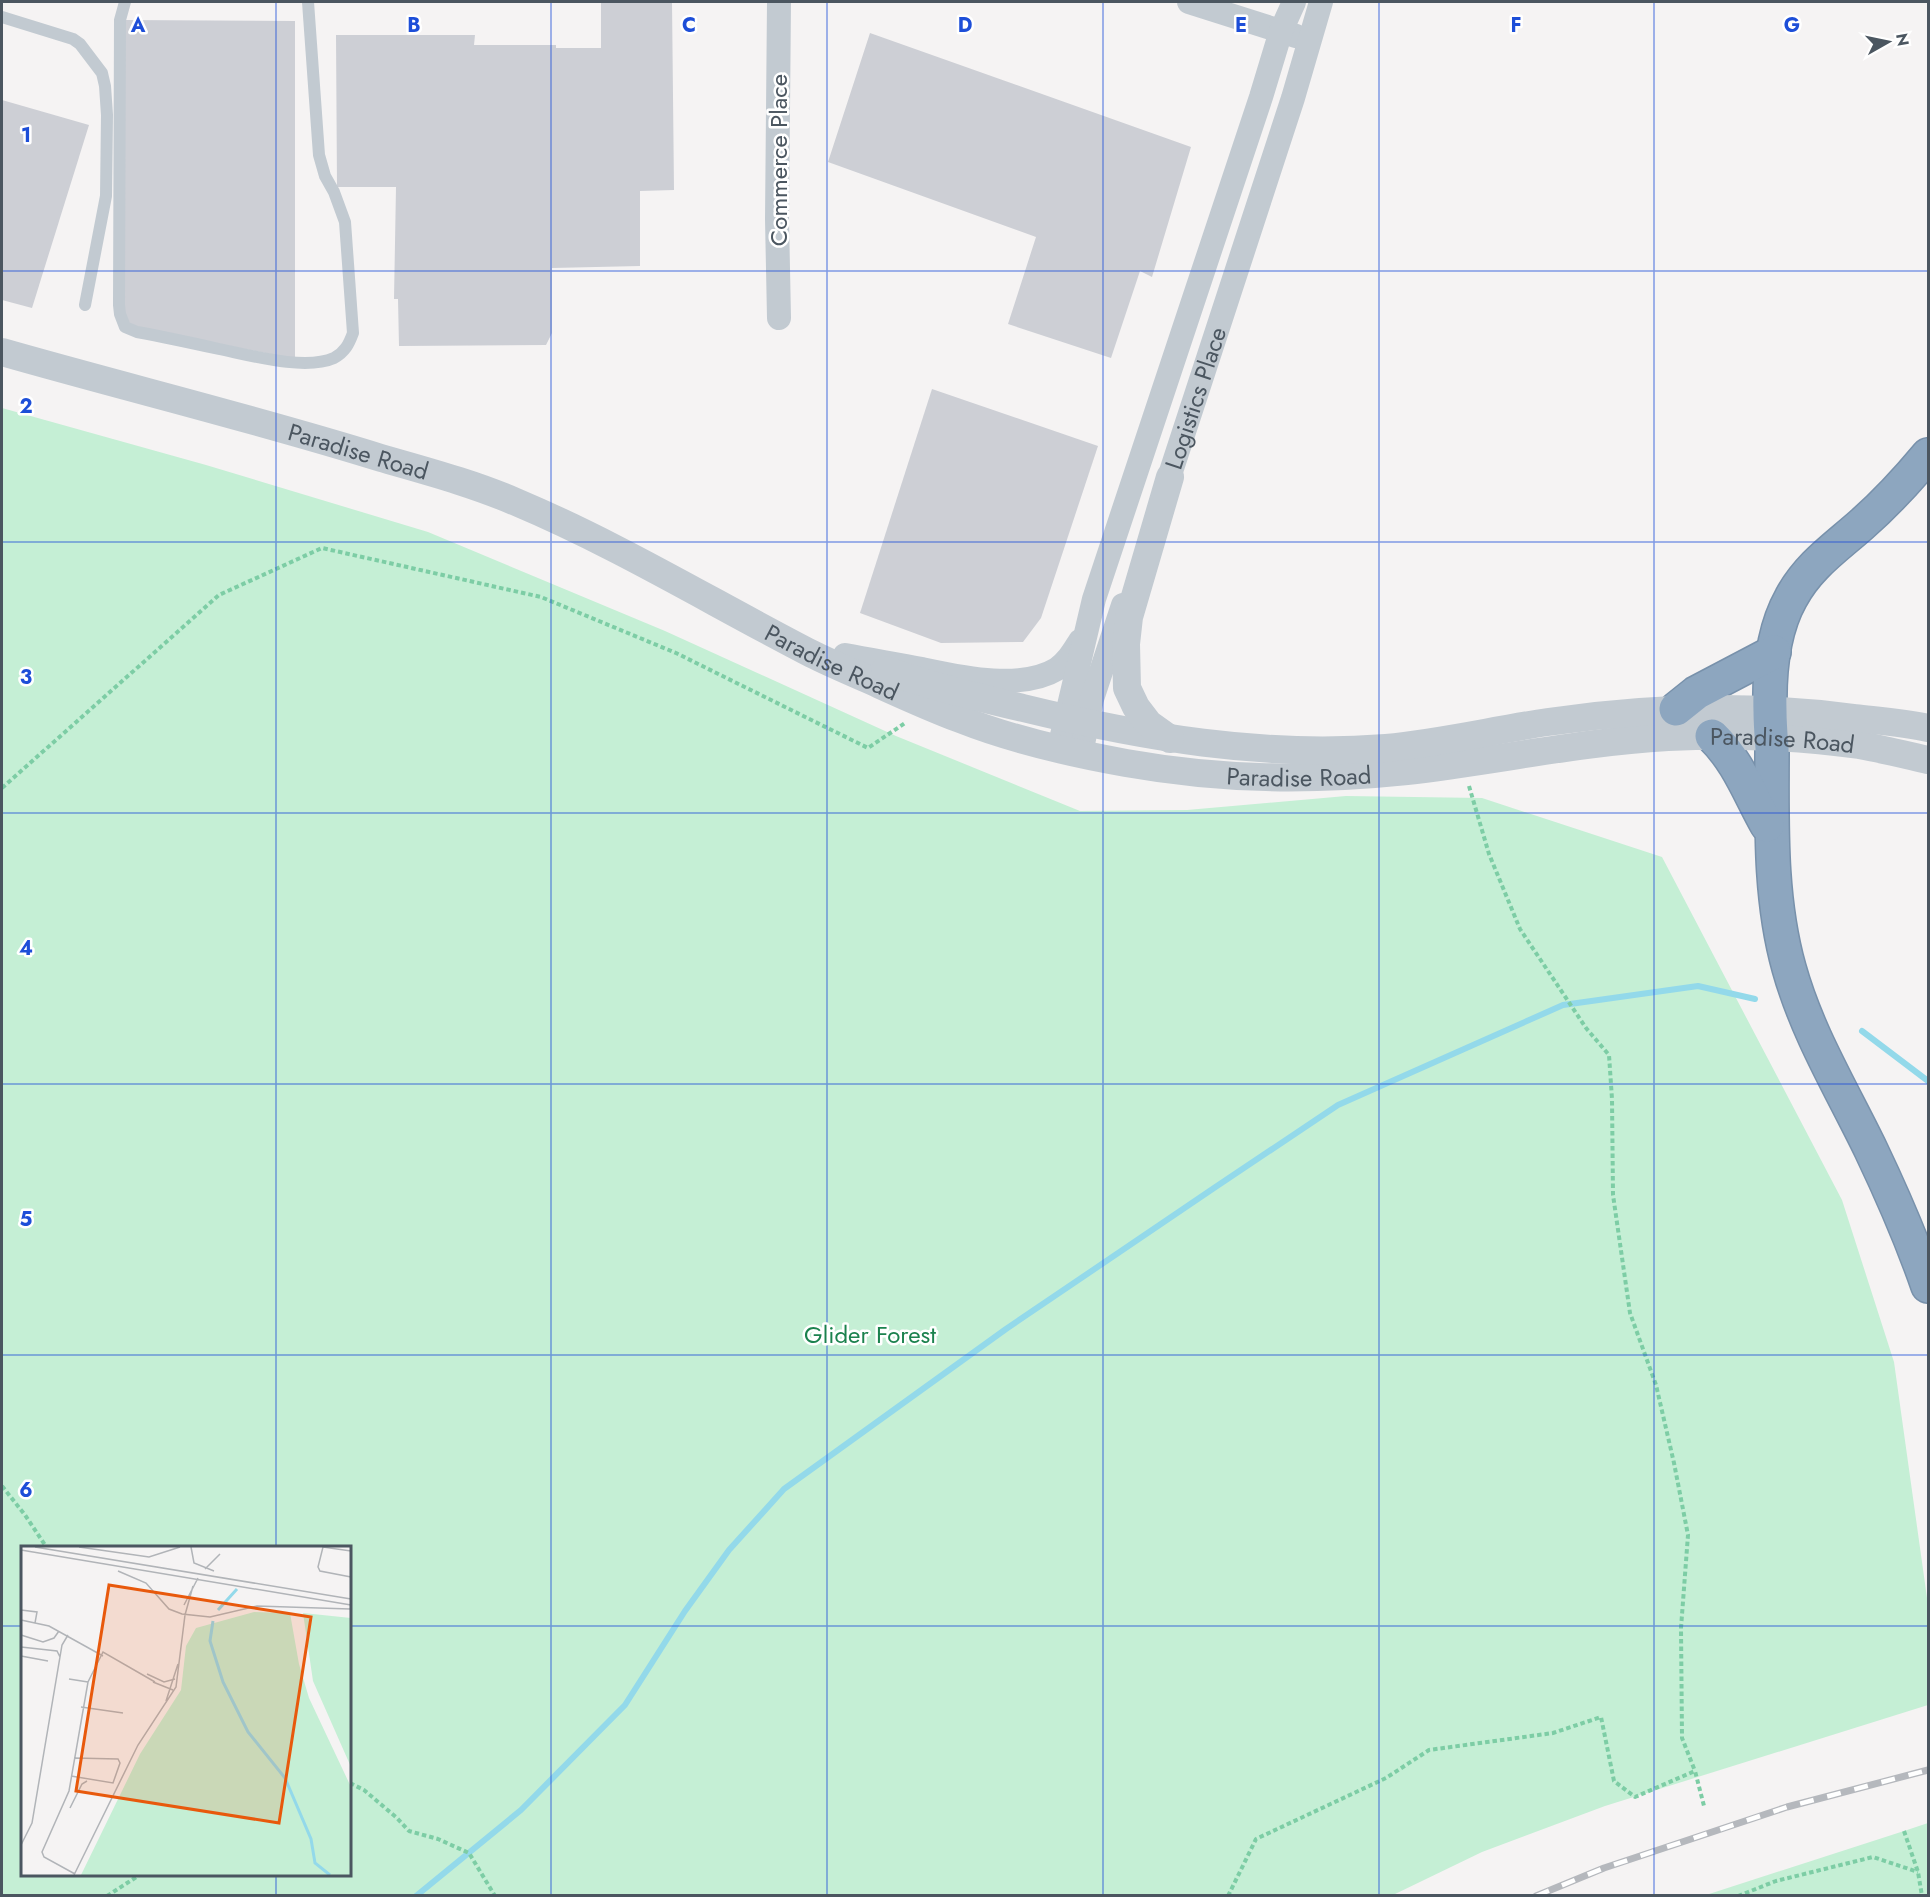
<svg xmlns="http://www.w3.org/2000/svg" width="1930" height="1897" font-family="Jost,sans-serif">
<rect width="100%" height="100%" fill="#f5f3f3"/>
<!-- green -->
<g fill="#c5efd5" fill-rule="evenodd">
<path d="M2 408 206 465 428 532 665 631 896 736 1080 811 1187 810 1346 796 1482 798 1662 857 1842 1200 1894 1362 1928 1605V1705L1605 1806 1482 1852 1393 1895H2ZM22 1548H350V1874H22Z"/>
<polygon points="1928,1823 1928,1895 1706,1895 1904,1831"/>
</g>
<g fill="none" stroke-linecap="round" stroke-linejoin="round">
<!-- stream -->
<g stroke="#93d9ea" stroke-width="6">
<polyline points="1862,1031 1928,1081"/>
<polyline points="416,1896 521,1810 625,1705 685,1611 729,1550 784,1489 1006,1329 1214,1188 1338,1105 1563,1005 1698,986 1755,999"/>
</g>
</g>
<!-- building -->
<g fill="#cdcfd5">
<polygon points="601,2 672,2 674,190 640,191 640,266 552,268 552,333 546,345 399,346 398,299 394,299 396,187 337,187 336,35 475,35 474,45 556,45 556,48 601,48"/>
<polygon points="124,20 295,21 295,359 125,325"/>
<polygon points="870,33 1191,147 1152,277 1140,271 1111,358 1008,324 1036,237 828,162"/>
<polygon points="2,100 89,125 32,308 2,300"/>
<polygon points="932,389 1098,446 1041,618 1023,642 941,643 860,613"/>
</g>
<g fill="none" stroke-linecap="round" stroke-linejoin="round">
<defs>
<g id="motorway">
<path d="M1928 455C1908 479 1885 504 1861 525 1835 548 1808 566 1791 598 1773 630 1769 674 1770 711 1770 723 1771 735 1772 748 1772 821 1769 897 1789 968 1807 1033 1842 1090 1871 1150 1892 1194 1912 1240 1928 1286"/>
<polyline points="1676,709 1696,693 1774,652"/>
<path d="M1712 736C1738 761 1750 795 1767 825"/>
</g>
</defs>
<!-- motorway casing -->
<use href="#motorway" stroke="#7891ab" stroke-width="36"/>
<!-- path -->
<g stroke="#7dcda5" stroke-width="4" stroke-dasharray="4.5 3" stroke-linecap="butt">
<polyline points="1469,786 1489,854 1520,929 1586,1028 1609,1055 1612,1099 1613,1195 1630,1313 1656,1385 1674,1463 1688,1535 1681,1628 1682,1738 1695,1771"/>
<polyline points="2,788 219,595 322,548 541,597 676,653 868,748 905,723"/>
<polyline points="2,1486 25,1515 47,1548"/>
<polyline points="350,1783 364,1790 397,1818 409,1831 438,1839 469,1853 495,1896"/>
<polyline points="1904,1831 1918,1872 1922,1896"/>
<polyline points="107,1896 141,1874"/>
<polyline points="1228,1896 1256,1839 1386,1778 1429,1750 1553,1733 1601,1717 1614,1781 1635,1797 1695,1771 1704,1806"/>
<polyline points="1738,1896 1776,1881 1873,1857 1918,1872"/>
</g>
<!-- service -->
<g stroke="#c2cad1" stroke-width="12">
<path d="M125 2 120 20 119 305 120 314 125 327 137 332C164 337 192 343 219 349 249 355 305 371 334 358 345 352 349 344 353 333L345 222 334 192 325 176 319 155 308 2"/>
<polyline points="2,17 73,39 80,44 102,73 105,86 107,115 106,196 85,305"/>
</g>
<!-- minor -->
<g stroke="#c2cad1" stroke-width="24">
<polyline points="779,2 777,219 779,318"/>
<polyline points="1189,2 1296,36"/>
<path id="s1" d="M1164 493 1293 98 1321 2"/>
<path d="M845 655C871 660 896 664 922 669 960 677 1021 691 1057 669 1068 661 1073 652 1080 641"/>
<polyline points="1059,748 1094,599 1261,97 1281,31 1294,2"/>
<polyline points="1081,754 1092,699 1123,605"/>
</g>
<!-- tertiary -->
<g stroke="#c2cad1" stroke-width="28">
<path id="s2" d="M2 352C128 388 256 419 381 458 426 471 472 483 516 502 618 545 713 603 812 654 830 663 849 671 867 679 898 693 928 707 960 719 1013 740 1070 753 1126 763 1222 780 1310 781 1407 771 1494 761 1580 742 1668 737 1731 734 1796 736 1859 745 1882 749 1906 755 1928 760"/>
<path d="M885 670C930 686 977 697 1023 708 1142 737 1263 758 1386 748 1440 743 1494 730 1548 722 1650 707 1752 704 1855 718 1880 721 1904 723 1928 728"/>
<polyline points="1170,739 1149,724 1136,707 1127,688 1126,644 1129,617 1170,477"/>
</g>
<!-- motorway -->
<use href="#motorway" stroke="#8da6bf" stroke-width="33"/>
<defs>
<polyline id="rail" points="1536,1896 1604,1868 1787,1807 1928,1770"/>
</defs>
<!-- rail casing -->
<use href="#rail" stroke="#b5b8bd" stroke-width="7"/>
<!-- rail -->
<use href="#rail" stroke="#fff" stroke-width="4.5" stroke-dasharray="14" stroke-linecap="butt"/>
</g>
<!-- grid -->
<path fill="none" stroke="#1d4ed8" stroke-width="1.5" stroke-opacity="0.55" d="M276 2V1548M551 2V1896M827 2V1896M1103 2V1896M1379 2V1896M1654 2V1896M2 271H1928M2 542H1928M2 813H1928M2 1084H1928M2 1355H1928M2 1626H22M350 1626H1928M276 1874V1896"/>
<g text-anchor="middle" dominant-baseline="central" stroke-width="5" stroke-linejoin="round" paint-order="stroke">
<!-- street labels -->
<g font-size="24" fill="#4b5660" stroke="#fff">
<text transform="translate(778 160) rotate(-90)">Commerce Place</text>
<text stroke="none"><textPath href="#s1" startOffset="100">Logistics Place</textPath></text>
<text stroke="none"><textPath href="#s2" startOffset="370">Paradise Road</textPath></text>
<text stroke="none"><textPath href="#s2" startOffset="890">Paradise Road</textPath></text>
<text stroke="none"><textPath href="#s2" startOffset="1862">Paradise Road</textPath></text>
<text stroke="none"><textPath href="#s2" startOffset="1376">Paradise Road</textPath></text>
</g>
<!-- park labels -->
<g font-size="24" fill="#1b824e" stroke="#fff">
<text x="870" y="1334">Glider Forest</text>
</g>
</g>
<!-- overview -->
<g transform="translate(21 1546)">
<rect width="330" height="330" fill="#f5f3f3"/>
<path d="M233 66 269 67 278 118 288 152 330 241V329H60L119 208 160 144 165 100 175 82ZM282 67 330 72V221L292 135Z" fill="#c5efd5"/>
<path fill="none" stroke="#93d9ea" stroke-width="3" d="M197 64 216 43M192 75 189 95 202 136 227 186 264 232 290 293 294 317 309 329"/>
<path fill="none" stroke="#b1b4b8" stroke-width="1.5" d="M14 1 330 53M58 1 128 11 159 1M170 1 173 17 193 25M0 4 330 59M330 5 302 1 297 21 299 25 330 31M184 23 199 8M97 25 125 37 148 63 161 68 189 71 236 60 329 63M163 59 177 32M0 64 16 66 14 77M0 74 28 80 82 110M0 89 22 96 33 92 38 85M0 101 36 105 39 111M0 110 27 115M126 128 143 136 154 133M48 133 67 136M132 136 152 144M145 155 157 118M60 161 102 167M50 230 92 237 99 217 97 213 53 212M49 262 61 238 66 235M0 299 11 277 41 99 47 89M54 328 23 311 21 306 48 245 67 136 82 106 134 136M53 329 117 199 155 141 164 69 172 40"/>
<path fill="#e8590c" fill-opacity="0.15" stroke="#e8590c" stroke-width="3" d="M88 39 290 71 258 277 55 245Z"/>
<rect width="330" height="330" fill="none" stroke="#4b5660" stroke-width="3"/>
</g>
<g font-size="20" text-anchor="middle" font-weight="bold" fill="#1d4ed8" stroke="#fff" stroke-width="5" stroke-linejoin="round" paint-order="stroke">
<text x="138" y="32">A</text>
<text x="414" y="32">B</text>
<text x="689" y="32">C</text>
<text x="965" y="32">D</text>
<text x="1241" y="32">E</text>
<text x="1516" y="32">F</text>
<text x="1792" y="32">G</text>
<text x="26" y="142">1</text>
<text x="26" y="413">2</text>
<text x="26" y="684">3</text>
<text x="26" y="955">4</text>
<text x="26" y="1226">5</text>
<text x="26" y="1497">6</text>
</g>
<!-- border -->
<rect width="1930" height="1897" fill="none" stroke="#4b5660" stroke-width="6"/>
<!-- north arrow -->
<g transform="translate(1888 42) rotate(81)" stroke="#ffffff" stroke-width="4.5" paint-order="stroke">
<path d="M0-4.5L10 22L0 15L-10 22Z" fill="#4b5660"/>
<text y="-9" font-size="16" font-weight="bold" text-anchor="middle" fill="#4b5660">N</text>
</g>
</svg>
